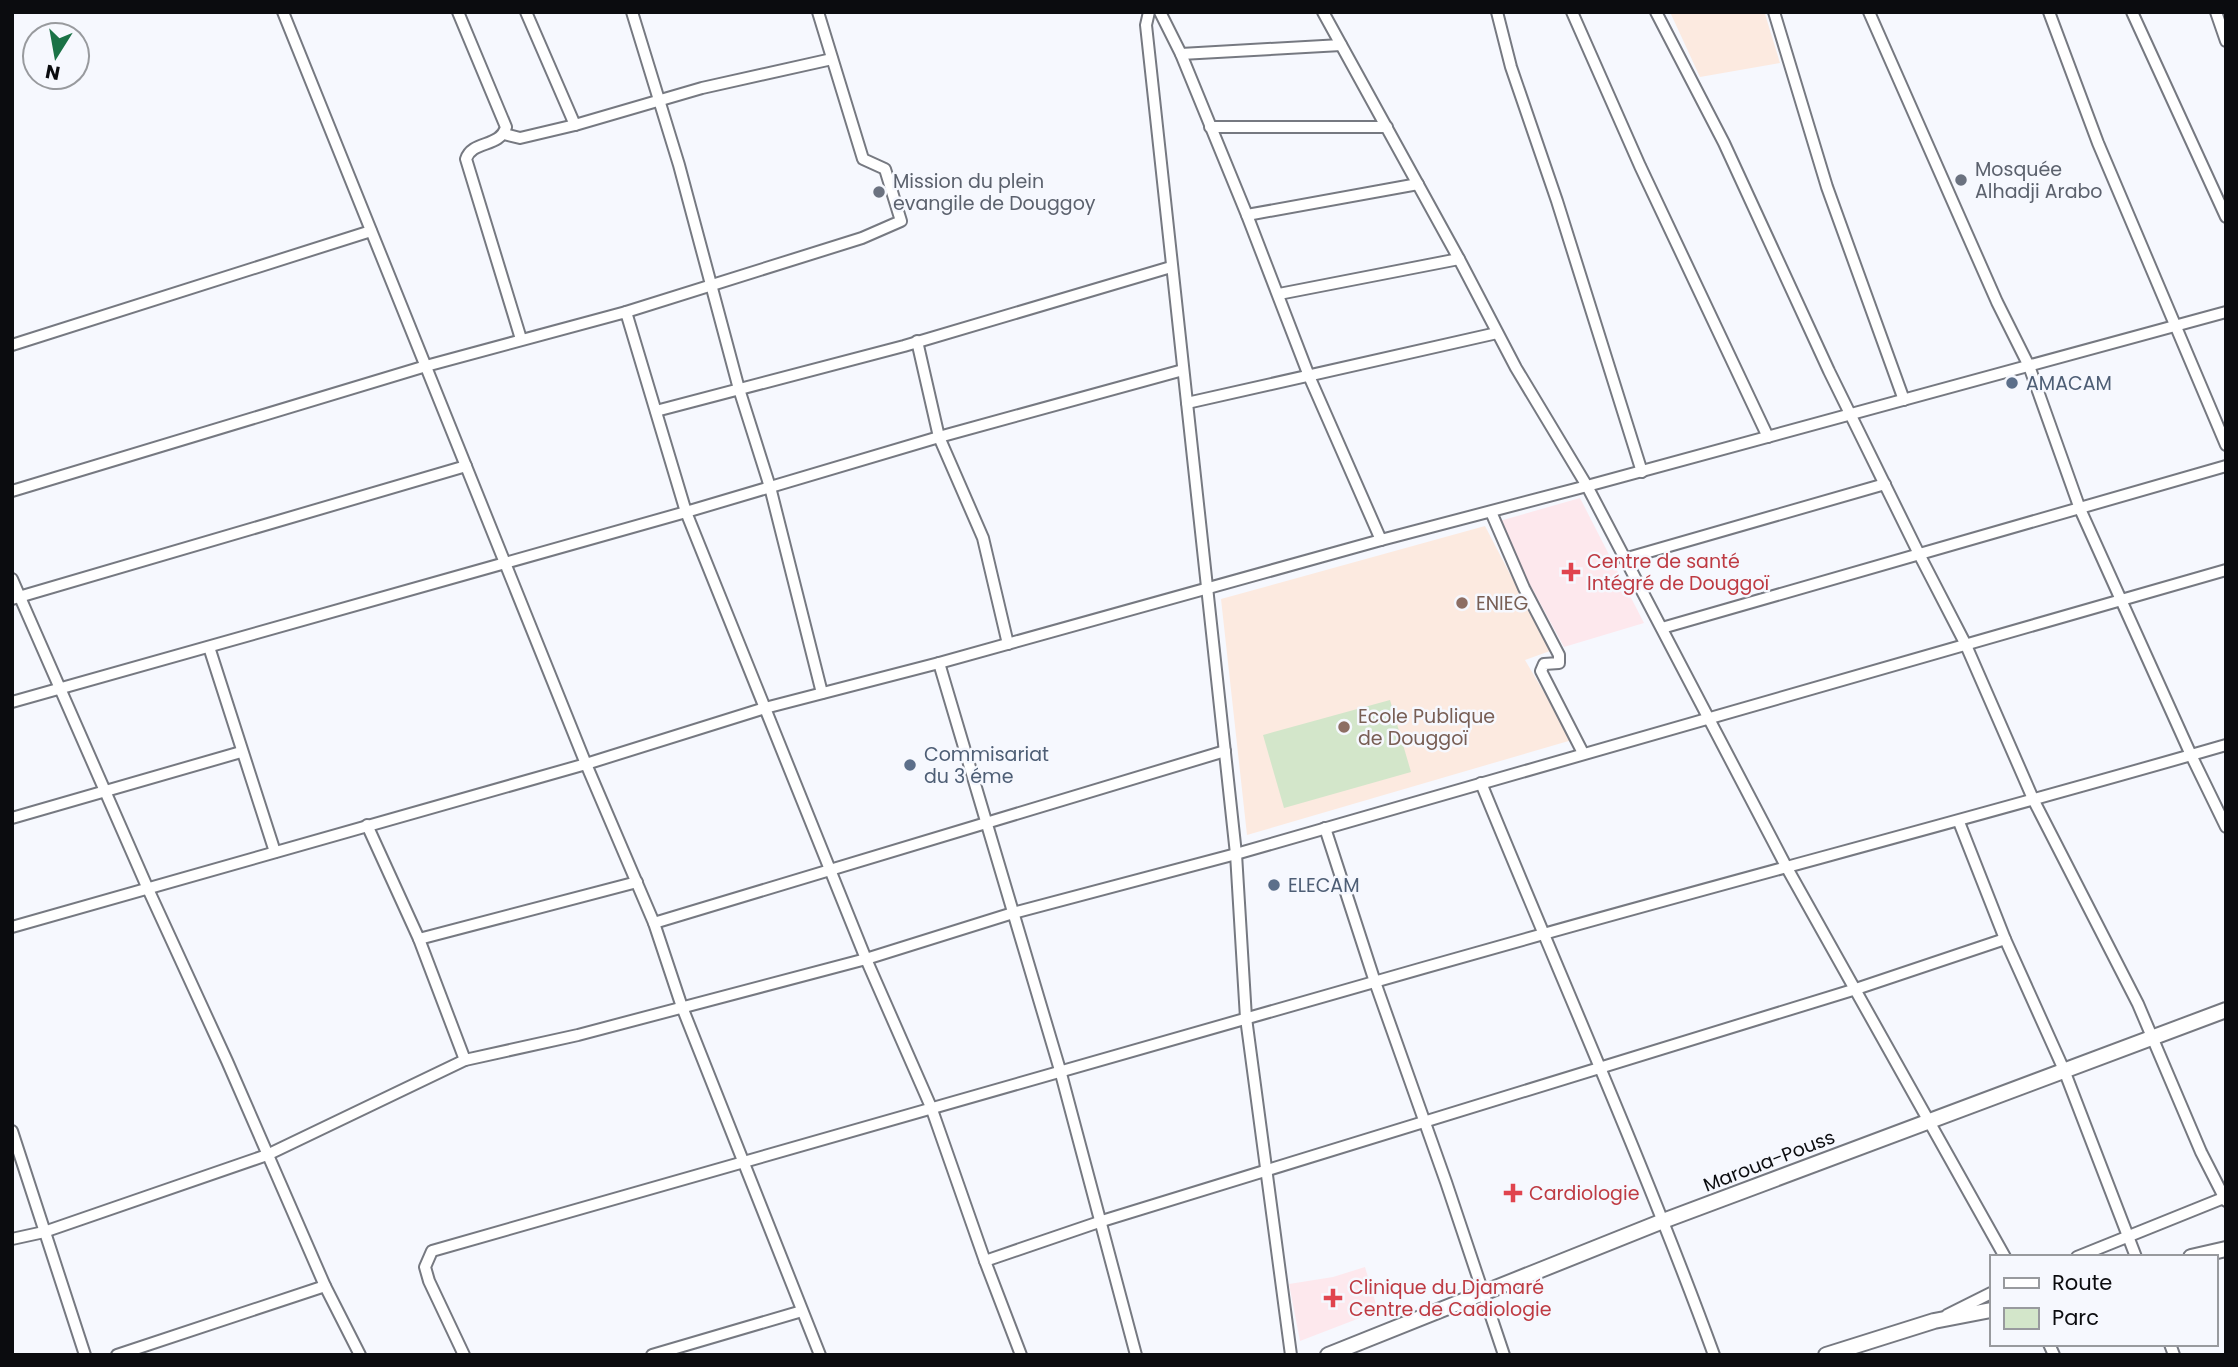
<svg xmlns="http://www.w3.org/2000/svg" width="2238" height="1367" font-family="Poppins,sans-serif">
<rect width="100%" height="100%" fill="#f6f8fe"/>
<!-- education -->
<g fill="#fceae0">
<polygon points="1670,12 1765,14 1780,63 1700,77"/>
<polygon points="1485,526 1550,651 1525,660 1572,740 1247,835 1221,599"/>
</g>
<!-- medical -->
<g fill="#fde8ed">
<polygon points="1580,498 1644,623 1564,647 1496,522"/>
<polygon points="1365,1267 1378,1311 1300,1341 1289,1284 1333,1277"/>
</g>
<!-- green -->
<polygon fill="#d3e6ca" points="1390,700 1411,772 1284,808 1263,735"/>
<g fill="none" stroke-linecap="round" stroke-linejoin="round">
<defs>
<g id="minor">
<polyline points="283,12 586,764 654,923 682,1007 820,1355"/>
<path d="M458 12 506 127C500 148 472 140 466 159L521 339"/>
<polyline points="526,12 575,125"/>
<polyline points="632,12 679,165 739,389 770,487 822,693"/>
<polyline points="1149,12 1146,25 1236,854 1246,1018 1291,1355"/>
<polyline points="1160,12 1181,54 1247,215 1309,376 1381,540"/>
<polyline points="1323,12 1459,259 1516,368 1587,486 1787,868 2005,1257"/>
<polyline points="1497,12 1511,67 1557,201 1642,472"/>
<polyline points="1572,12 1640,166 1768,437"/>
<polyline points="1656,12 1724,143 1829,371 1919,554 1965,643 2034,801 2138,1004 2201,1152 2226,1201"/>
<polyline points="1774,12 1827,187 1904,400"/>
<polyline points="1869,12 1997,302 2029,366 2080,509 2191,755 2226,827"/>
<polyline points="2049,12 2098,143 2226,445"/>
<polyline points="2132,12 2226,217"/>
<polyline points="2216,12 2226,41"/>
<polyline points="1181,54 1341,45"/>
<polyline points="1210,127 1387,127"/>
<polyline points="504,134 520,138 575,125 702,88 832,59"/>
<polyline points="1247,215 1418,184"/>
<polyline points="1279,294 1459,259"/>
<polyline points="626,312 862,238 901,221 885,169 863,159 818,12"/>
<polyline points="917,341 939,437 983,538 1008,644"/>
<polyline points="12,345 371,231"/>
<polyline points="1187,403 1497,333"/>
<polyline points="656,411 904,346 1171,267"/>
<polyline points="12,491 426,366 626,312 686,512 939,437 1183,370"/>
<polyline points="1491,512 1524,588 1559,655 1559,663 1544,664 1541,671 1583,753"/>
<polyline points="1624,559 1885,484"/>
<polyline points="12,579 148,889 227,1061 325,1286 360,1355"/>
<polyline points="12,599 466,466"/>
<polyline points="1662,628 2226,466"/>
<polyline points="209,647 275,852"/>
<polyline points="939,663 1060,1070 1136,1355"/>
<polyline points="12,702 686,512 866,959 931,1107 985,1261 1021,1355"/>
<path d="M1481 783C1559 974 1643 1161 1714 1355"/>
<polyline points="12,818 241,752"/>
<polyline points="1959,822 2005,939 2064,1070 2136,1257"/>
<polyline points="367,825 419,939 465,1060 578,1035 866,959 1013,913 1236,854 2226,570"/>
<polyline points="1325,828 1375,982 1446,1182 1504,1355"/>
<polyline points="654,923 1225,751"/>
<polyline points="12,927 586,764 765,708 939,663 1381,540 1587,486 2226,312"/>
<polyline points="419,939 637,882"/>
<polyline points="12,1131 85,1355"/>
<polyline points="12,1239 44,1232 267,1155 465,1060"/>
<polyline points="2077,1257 2226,1197"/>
<polyline points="985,1261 1102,1221 1856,989 2005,939"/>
<polyline points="1947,1315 1991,1293"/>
<polyline points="2049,1344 2054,1355"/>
<polyline points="2170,1344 2174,1355"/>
<polyline points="117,1355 325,1286"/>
<path d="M464 1355 429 1281 425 1267 432 1251C801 1147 1170 1039 1540 935 1768 871 1998 811 2226 745"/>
<polyline points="652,1355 802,1311"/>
</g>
<g id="major">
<polyline points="2191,1257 2226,1249"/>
<polyline points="1328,1355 1663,1221 2226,1010"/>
<polyline points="1826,1355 1934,1321 1991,1310"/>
</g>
</defs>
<!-- minor casing -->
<use href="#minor" stroke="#767981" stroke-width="14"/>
<!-- major casing -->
<use href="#major" stroke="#767981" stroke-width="18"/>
<!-- minor -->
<use href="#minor" stroke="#fff" stroke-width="10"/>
<!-- major -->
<use href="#major" stroke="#fff" stroke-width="14"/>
</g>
<!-- markers -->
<g fill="#6b7280" stroke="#f6f8fe" stroke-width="2.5">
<circle cx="1961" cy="180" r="7"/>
<circle cx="879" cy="192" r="7"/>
</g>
<g fill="#5c6f8a" stroke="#f6f8fe" stroke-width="2.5">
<circle cx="2012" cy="383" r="7"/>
<circle cx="910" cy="765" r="7"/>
<circle cx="1274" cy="885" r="7"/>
</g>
<g fill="#e0444e" stroke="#f6f8fe" stroke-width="2.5">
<path d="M1567.5 561.5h7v7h7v7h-7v7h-7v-7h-7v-7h7z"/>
<path d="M1509.5 1182.5h7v7h7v7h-7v7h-7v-7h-7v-7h7z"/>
<path d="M1329.5 1287.5h7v7h7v7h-7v7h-7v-7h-7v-7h7z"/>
</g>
<g fill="#8d6e63" stroke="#f6f8fe" stroke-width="2.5">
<circle cx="1462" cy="603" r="7"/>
<circle cx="1344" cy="727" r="7"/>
</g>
<g text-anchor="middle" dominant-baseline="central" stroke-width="5" stroke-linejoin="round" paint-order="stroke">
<!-- worship labels -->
<g font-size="19" fill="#5b616d" stroke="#f6f8fe" text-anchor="start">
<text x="1975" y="169">Mosquée<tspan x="1975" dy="22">Alhadji Arabo</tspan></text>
<text x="893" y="181">Mission du plein<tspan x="893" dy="22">evangile de Douggoy</tspan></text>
</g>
<!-- service labels -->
<g font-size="19" fill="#4e5e75" stroke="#f6f8fe" text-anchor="start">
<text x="2026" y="383">AMACAM</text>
<text x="924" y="754">Commisariat<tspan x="924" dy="22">du 3 éme</tspan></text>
<text x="1288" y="885">ELECAM</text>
</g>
<!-- health labels -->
<g font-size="19" fill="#be3a42" stroke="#f6f8fe" text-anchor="start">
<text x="1587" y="561">Centre de santé<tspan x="1587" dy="22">Intégré de Douggoï</tspan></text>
<text x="1529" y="1193">Cardiologie</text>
<text x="1349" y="1287">Clinique du Djamaré<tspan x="1349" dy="22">Centre de Cadiologie</tspan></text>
</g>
<!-- education labels -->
<g font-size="19" fill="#785e54" stroke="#f6f8fe" text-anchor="start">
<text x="1476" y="603">ENIEG</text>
<text x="1358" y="716">Ecole Publique<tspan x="1358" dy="22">de Douggoï</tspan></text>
</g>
<!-- street labels -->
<g font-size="19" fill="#0b0c0f" stroke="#f6f8fe">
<text transform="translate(1769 1161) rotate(-21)">Maroua-Pouss</text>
</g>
</g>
<!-- border -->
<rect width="2238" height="1367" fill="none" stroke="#0b0c0f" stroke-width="28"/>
<!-- legend -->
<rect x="1990" y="1255" width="228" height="91" fill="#f6f8fe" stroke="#989a9e" stroke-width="2"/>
<rect x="2004" y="1278" width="35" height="10" fill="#ffffff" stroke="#989a9e" stroke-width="2"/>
<text x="2052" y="1290" font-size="21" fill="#0b0c0f">Route</text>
<rect x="2004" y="1308" width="35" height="21" fill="#d3e6ca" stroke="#989a9e" stroke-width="2"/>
<text x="2052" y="1325" font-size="21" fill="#0b0c0f">Parc</text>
<!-- north arrow -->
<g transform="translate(56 56) rotate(191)"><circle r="33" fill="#f6f8fe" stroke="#989a9e" stroke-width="2"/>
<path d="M0-5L12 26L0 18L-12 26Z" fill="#1a7246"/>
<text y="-10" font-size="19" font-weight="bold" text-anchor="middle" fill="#0b0c0f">N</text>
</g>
</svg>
